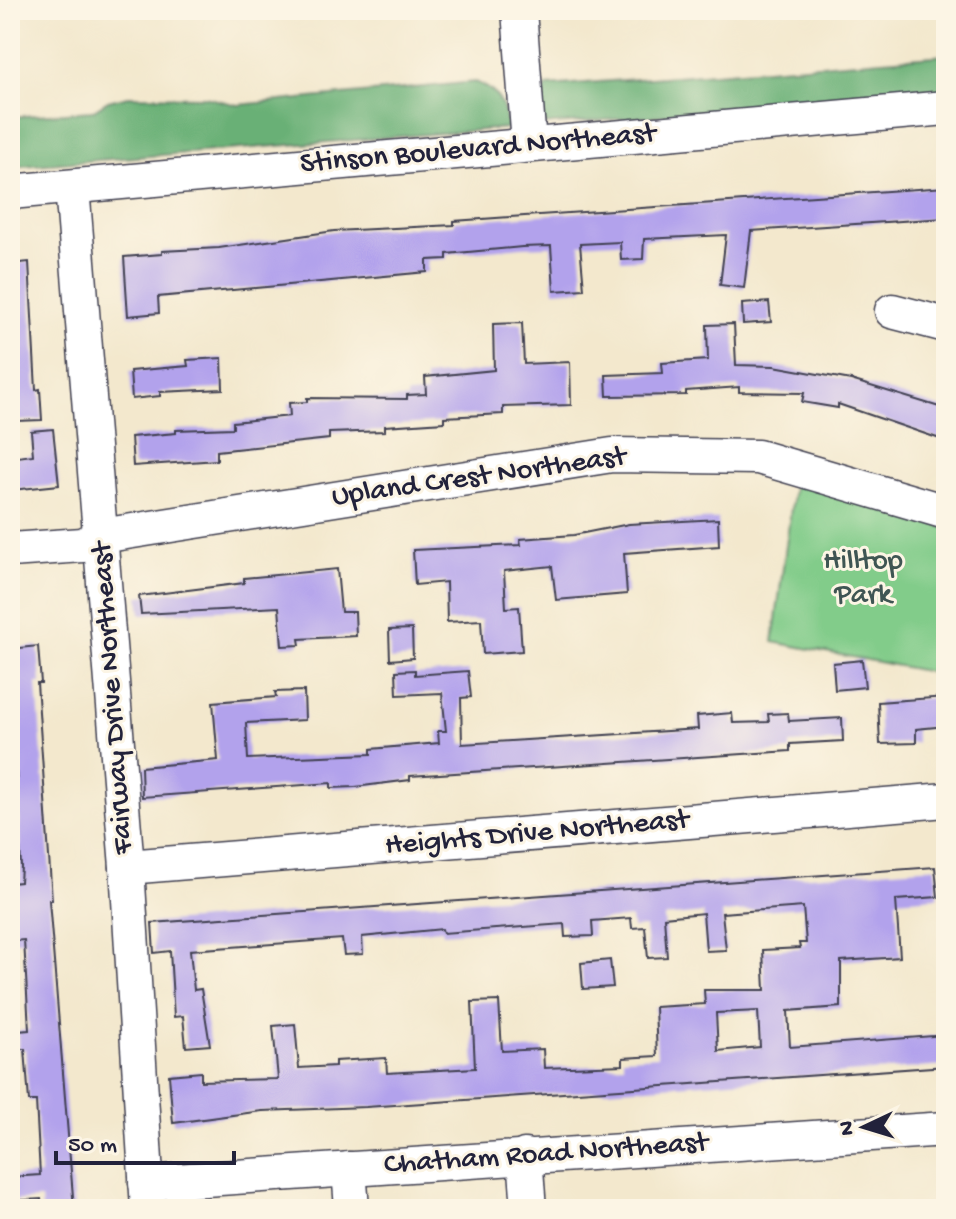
<svg xmlns="http://www.w3.org/2000/svg" width="956" height="1219" font-family="'Gochi Hand',sans-serif">
<rect width="100%" height="100%" fill="#fcf5e5"/>
<filter id="ink" filterUnits="userSpaceOnUse"><feTurbulence type="fractalNoise" baseFrequency=".0125" numOctaves="2"/><feDisplacementMap in="SourceGraphic" scale="16" xChannelSelector="R" yChannelSelector="G"/><feConvolveMatrix kernelMatrix="1 2 1 2 8 2 1 2 1" color-interpolation-filters="sRGB"/></filter>
<filter id="wash" filterUnits="userSpaceOnUse"><feTurbulence type="fractalNoise" baseFrequency=".006" numOctaves="4" result="noise"/><feDisplacementMap in="SourceGraphic" scale="32" xChannelSelector="R" yChannelSelector="G"/><feGaussianBlur stdDeviation="1.8" result="paint"/><feColorMatrix in="noise" values="0 0 0 0 0 0 0 0 0 0 0 0 0 0 0 0 0 1.4 0 .05"/><feComposite in="paint" operator="in"/></filter>
<g filter="url(#wash)">
<rect width="100%" height="100%" fill="#f3e8cd"/>
<!-- green -->
<polygon fill="#82cc8a" stroke="#527762" stroke-width="2" points="795,479 925,518 946,529 946,675 773,642"/>
<!-- forest -->
<g fill="#69b076" stroke="#466958" stroke-width="2">
<polygon points="946,55 946,93 543,125 542,96 547,86"/>
<path d="M475 82C498 90 504 104 508 128L10 167V117L92 111 108 101 128 96 205 97 238 105Z"/>
</g>
<g id="blocks">
<!-- building -->
<g fill="#b2a2ec" fill-rule="evenodd">
<polygon points="946,187 946,218 751,231 744,288 720,285 726,235 644,239 643,259 621,260 620,242 580,244 584,289 554,291 551,246 522,247 447,254 447,259 427,260 427,272 158,297 159,313 128,316 124,257 162,254 162,251 219,248 334,231 454,225 454,221 510,217"/>
<polygon points="29,262 36,390 40,389 42,420 16,421 13,374 10,374 10,264"/>
<polygon points="769,302 771,322 743,324 742,304"/>
<polygon points="522,323 524,364 570,362 571,405 503,407 503,414 444,417 444,422 385,426 385,431 329,433 329,439 217,451 217,460 133,466 131,437 176,433 176,430 233,428 233,422 290,416 289,403 307,402 307,398 407,399 407,395 426,394 425,377 494,370 493,324"/>
<polygon points="734,324 736,365 774,366 851,380 946,409 946,441 838,404 838,408 802,402 804,393 739,392 739,387 686,391 686,395 607,396 606,375 663,373 662,363 708,360 707,325"/>
<polygon points="222,358 223,389 160,392 160,396 132,399 130,371 188,366 187,360"/>
<polygon points="53,429 59,485 12,490 10,458 33,455 31,431"/>
<polygon points="718,519 719,546 624,553 627,594 556,600 552,566 504,571 506,608 519,607 522,651 483,654 481,620 447,622 446,582 415,585 413,550 521,545 520,539 574,535 629,524"/>
<polygon points="337,569 341,612 355,612 356,636 299,639 300,645 282,646 279,607 141,614 139,596 244,583 244,578"/>
<polygon points="412,629 413,658 390,660 389,630"/>
<polygon points="38,646 41,683 37,683 52,900 49,900 74,1209 42,1209 41,1199 10,1201 10,1177 40,1175 36,1101 29,1101 25,1049 18,1049 18,1031 29,1030 24,940 13,941 10,900 10,883 20,882 21,867 10,649"/>
<polygon points="862,660 865,687 835,690 833,663"/>
<polygon points="415,670 415,675 468,671 471,697 461,698 462,744 698,729 697,716 732,713 733,723 769,722 768,714 788,713 789,721 842,718 843,741 790,744 790,751 410,776 410,780 355,787 331,788 331,783 142,797 141,767 218,760 213,702 276,697 275,692 304,691 305,720 246,723 248,759 371,754 371,749 439,743 438,731 446,731 442,693 397,695 396,671"/>
<polygon points="946,697 946,726 916,729 916,743 880,744 878,702"/>
<path d="M935 867 938 897 896 900 900 957 841 961V1007L788 1011 790 1047 946 1035V1066L366 1107 262 1111 173 1123 169 1075 201 1072V1081L278 1079 273 1026 295 1024 299 1068 335 1066V1061L386 1058 387 1073 475 1068 472 1002 499 1001 502 1051 543 1049 544 1068 623 1065V1058L657 1056 655 1007 705 1004 704 990H765L763 950 800 948 799 943H806L803 907 722 913 726 950 706 951 703 913 664 917 667 957 648 958 645 927 632 928 631 918 592 921 593 936 565 937 564 924 443 933 442 929 362 937 363 954 344 955 342 939 190 950 194 990 201 989 210 1045 186 1047 183 1016 174 1017 170 951 154 953 152 923ZM758 1011 760 1047 718 1051 716 1013Z"/>
<polygon points="610,960 613,987 583,989 581,963"/>
</g>
</g>
</g>
<g filter="url(#ink)">
<use href="#blocks" fill-opacity="0" stroke="#414051" stroke-width="2"/>
<g fill="none" stroke-linecap="round" stroke-linejoin="round">
<defs>
<g id="minor">
<polyline points="519,10 529,145"/>
<polyline points="72,187 127,867 148,1209"/>
<polyline points="10,192 946,108"/>
<polyline points="892,311 946,325"/>
<polyline points="10,550 83,545 101,536 612,455 758,457 946,512"/>
<polyline points="127,867 946,800"/>
<polyline points="525,1156 529,1209"/>
<polyline points="349,1169 352,1209"/>
<polyline points="146,1183 946,1129"/>
</g>
</defs>
<!-- minor casing -->
<use href="#minor" stroke="#414051" stroke-width="37"/>
<!-- minor -->
<use href="#minor" stroke="#fff" stroke-width="34"/>
</g>
</g>
<g text-anchor="middle" dominant-baseline="central" stroke-width="6" stroke-linejoin="round" paint-order="stroke">
<!-- street labels -->
<g font-size="30" fill="#22223b" stroke="#fcf5e5">
<text transform="translate(478 150) rotate(-5)">Stinson Boulevard Northeast</text>
<text transform="translate(479 478) rotate(-8)">Upland Crest Northeast</text>
<text transform="translate(114 698) rotate(-94)">Fairway Drive Northeast</text>
<text transform="translate(537 834) rotate(-5)">Heights Drive Northeast</text>
<text transform="translate(546 1155) rotate(-4)">Chatham Road Northeast</text>
</g>
<!-- park labels -->
<g font-size="30" fill="#3f5553" stroke="#fcf5e5">
<text x="863" y="562">Hilltop<tspan x="863" dy="34">Park</tspan></text>
</g>
</g>
<!-- margin -->
<rect width="956" height="1219" fill="none" stroke="#fcf5e5" stroke-width="40"/>
<!-- north arrow -->
<g transform="translate(864 1127) rotate(266)" stroke="#fcf5e5" stroke-width="6" paint-order="stroke">
<path d="M0-6L14 30L0 20L-14 30Z" fill="#22223b"/>
<text y="-12" font-size="22" font-weight="bold" text-anchor="middle" fill="#22223b">N</text>
</g>
<!-- scale -->
<path d="M56 1151v12h178v-12" fill="none" stroke="#22223b" stroke-width="4"/>
<text x="68" y="1151" font-size="24" fill="#22223b" stroke="#fcf5e5" stroke-width="6" paint-order="stroke">50 m</text>
</svg>
